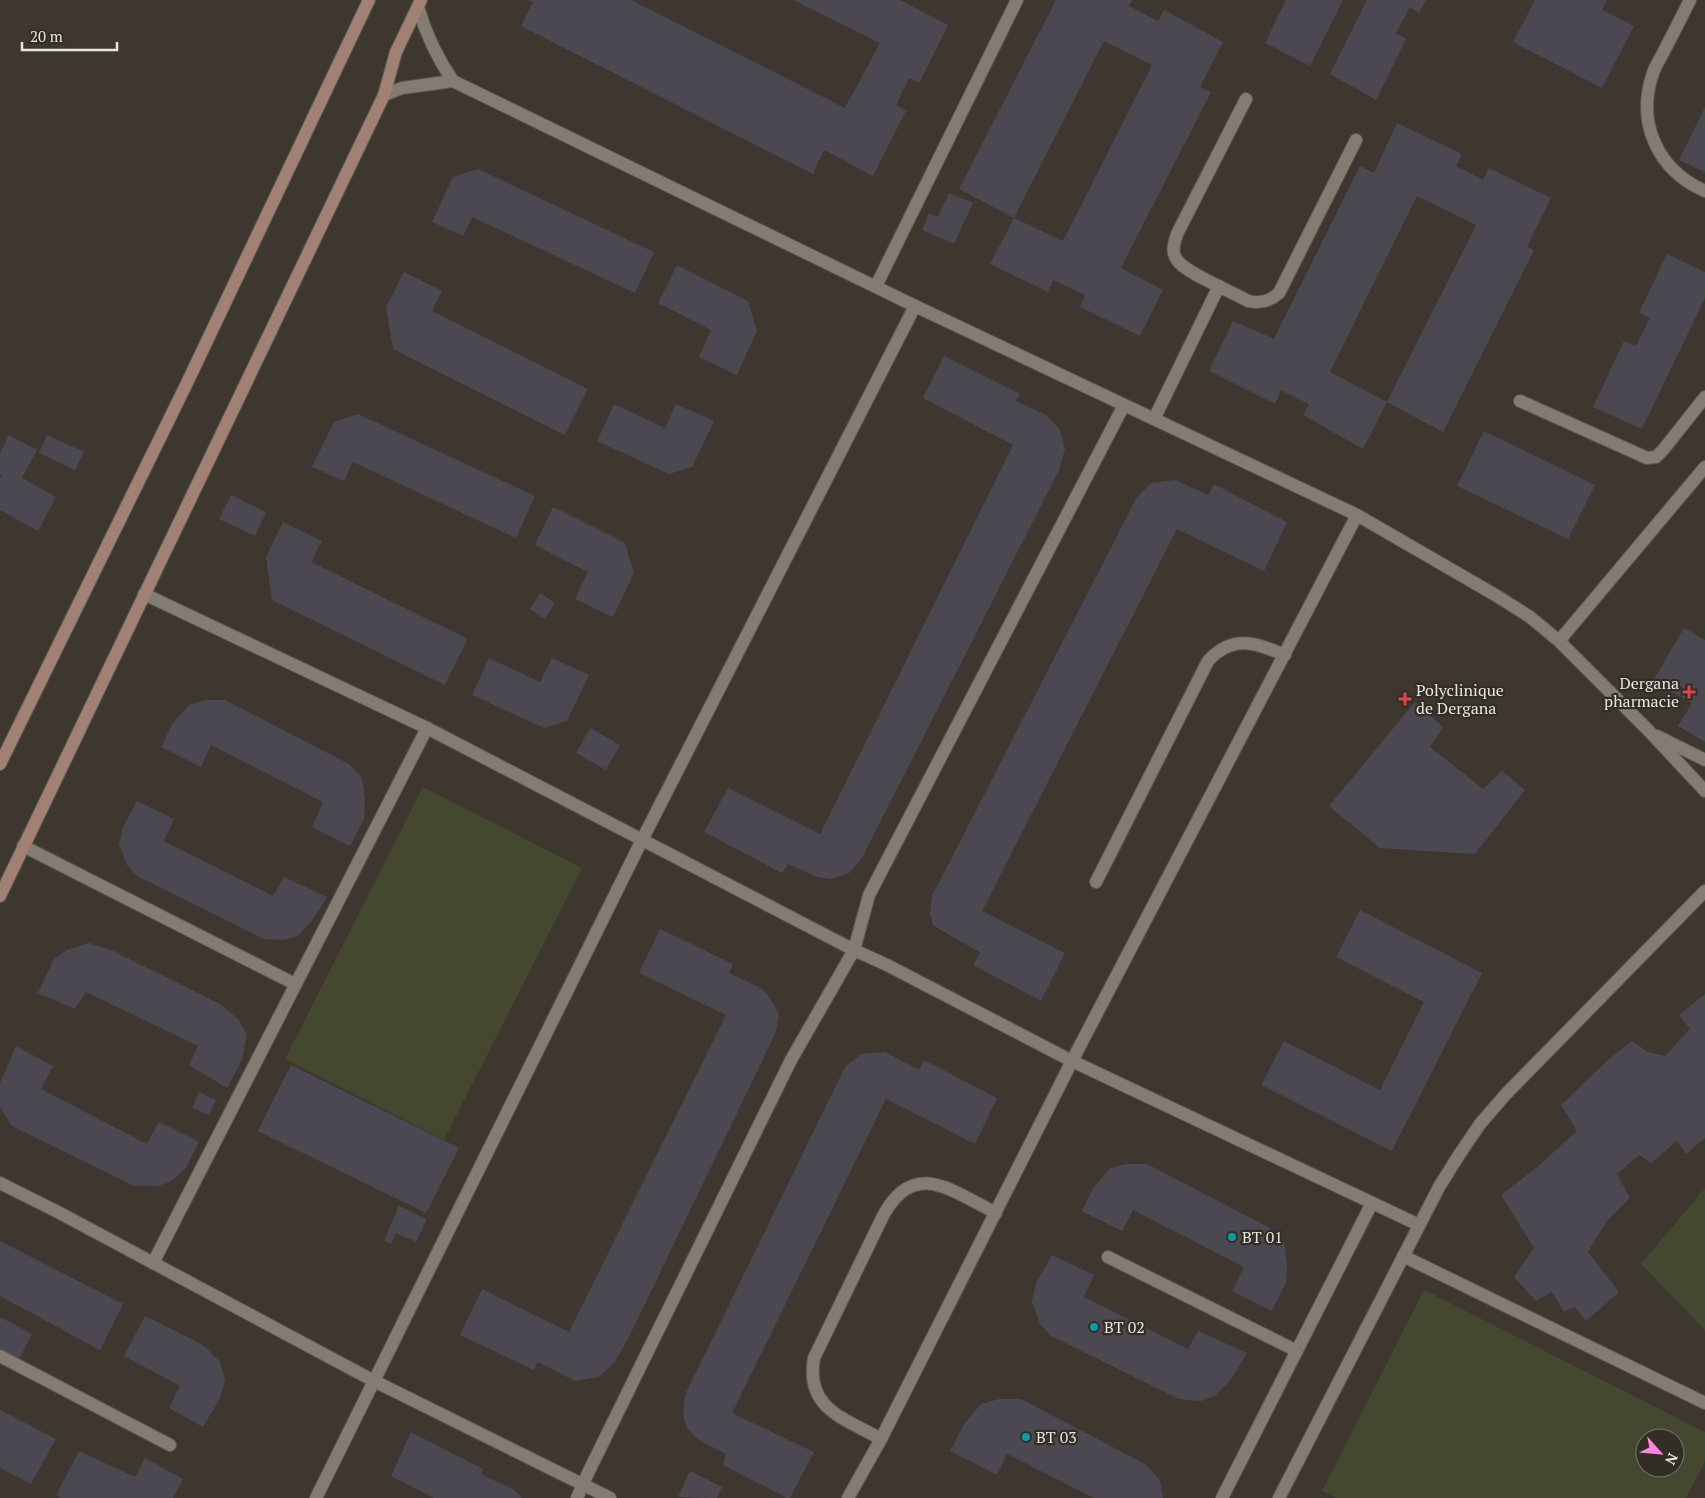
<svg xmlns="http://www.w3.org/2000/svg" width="1705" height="1498" font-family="'PT Serif',serif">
<rect width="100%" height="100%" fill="#3d372f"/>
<!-- green -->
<g fill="#43482f" fill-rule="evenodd">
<polygon points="423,787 582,868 444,1140 285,1059"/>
<polygon points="1705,1188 1705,1330 1641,1264"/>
<path d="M1424 1290 1705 1432V1461L1686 1498H1336L1322 1491ZM1645 1438H1675V1468H1645Z"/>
</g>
<!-- building -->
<g fill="#4c4852" fill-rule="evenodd">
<polygon points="528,0 631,0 845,108 880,43 793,0 900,0 948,25 919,83 909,78 896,105 906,111 873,176 824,150 813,174 521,26 533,2"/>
<path d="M1056 0H1132L1129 6 1158 21 1164 10 1223 42 1200 87 1211 92 1121 268 1163 290 1140 336 1080 307 1085 295 1053 280 1048 292 990 264 1014 218 959 189ZM1104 41 1152 65 1063 241 1014 218Z"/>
<polygon points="1286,0 1343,0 1310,66 1265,43"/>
<polygon points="1367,0 1426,0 1419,13 1410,7 1396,33 1406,39 1376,100 1330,74"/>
<polygon points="1535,0 1607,0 1602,10 1634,26 1602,88 1513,42"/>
<polygon points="1705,107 1705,172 1679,160"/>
<path d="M1397 123 1462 154 1456 166 1483 180 1489 168 1551 198 1527 247 1534 250 1443 432 1387 402 1363 449 1303 415 1309 404 1281 390 1275 404 1209 371 1233 321 1274 339 1360 166 1374 173ZM1417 196 1476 225 1387 402 1330 372Z"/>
<polygon points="478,169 654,252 635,293 472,217 463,236 432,222 453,177"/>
<polygon points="949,193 973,203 954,244 922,230 929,213 938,217"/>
<polygon points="1667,254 1705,272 1705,298 1642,429 1593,407 1624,341 1636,346 1650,318 1639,313"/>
<polygon points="677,265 748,301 757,331 737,375 699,357 711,330 658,303"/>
<polygon points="404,272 442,291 432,311 588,389 565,435 393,349 386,307"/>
<polygon points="944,356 1020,394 1016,401 1046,415 1060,429 1065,449 1059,470 862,858 849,873 831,879 817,877 788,864 782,873 704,832 728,788 820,834 1013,445 923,398"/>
<polygon points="614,404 665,428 676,404 714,421 692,467 669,474 597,441"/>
<polygon points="358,414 535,496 516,538 353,462 344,481 312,467 334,422"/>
<polygon points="1484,431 1595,485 1568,539 1457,486"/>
<polygon points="9,435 37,450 22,478 56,497 38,531 0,510 0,479 2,476 0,475 0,453"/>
<polygon points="47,435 84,452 75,470 39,453"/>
<polygon points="1175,480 1208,495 1214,484 1287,522 1264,571 1177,529 982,911 1065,953 1041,1001 973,965 980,952 949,935 933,925 930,914 932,896 1137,497 1151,483"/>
<polygon points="231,495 266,512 255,536 219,519"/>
<polygon points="553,507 625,543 634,573 613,617 575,599 588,572 535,545"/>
<polygon points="283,522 322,541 311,562 468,639 445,685 272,600 266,557"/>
<polygon points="540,593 555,603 545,619 530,609"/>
<polygon points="1684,628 1705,640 1705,742 1678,726 1692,703 1653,681"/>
<polygon points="489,658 540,682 552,658 589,675 567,721 544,728 472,695"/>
<polygon points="206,700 225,700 349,764 362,778 365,799 364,819 350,846 312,827 323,802 211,745 201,767 161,747 173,723 189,705"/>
<polygon points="1415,702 1443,727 1430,747 1483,789 1502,771 1525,790 1475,854 1380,848 1329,806"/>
<polygon points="590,728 620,745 606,770 576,753"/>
<polygon points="137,801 174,819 164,841 273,896 284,877 327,897 313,919 298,936 284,940 264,939 137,876 127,865 119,844 123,827"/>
<polygon points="1360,910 1482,973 1392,1151 1261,1085 1284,1041 1380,1090 1424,1002 1336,957"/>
<polygon points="660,929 733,964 729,973 761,988 770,998 779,1014 776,1032 629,1337 614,1363 599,1377 575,1381 538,1362 534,1370 460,1335 482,1289 569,1332 726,1015 639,973"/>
<polygon points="89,943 111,950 220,1004 238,1019 247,1034 242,1060 227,1088 189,1065 198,1046 86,992 75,1009 38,993 54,959 67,950"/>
<polygon points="1705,994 1705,1138 1686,1154 1677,1141 1651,1163 1639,1155 1617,1174 1630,1198 1606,1222 1588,1252 1619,1292 1586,1321 1575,1307 1564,1312 1552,1292 1536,1301 1514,1277 1534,1248 1501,1195 1536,1168 1577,1131 1561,1105 1610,1058 1632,1041 1648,1052 1665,1056 1690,1029 1679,1015"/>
<polygon points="16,1046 53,1066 41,1089 147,1144 159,1122 199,1142 186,1168 173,1180 159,1186 134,1186 12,1126 0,1107 0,1083"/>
<polygon points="885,1052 919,1070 924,1060 997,1098 975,1144 886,1099 732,1413 814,1452 790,1498 787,1498 723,1465 726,1454 697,1439 687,1428 683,1414 685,1395 845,1067 861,1054"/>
<polygon points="291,1065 459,1148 426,1213 258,1131"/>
<polygon points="199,1092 216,1100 209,1115 192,1108"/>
<polygon points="1127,1164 1147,1164 1270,1228 1284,1242 1287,1264 1286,1283 1272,1311 1232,1291 1244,1267 1133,1210 1122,1231 1082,1211 1094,1187 1110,1168"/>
<polygon points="399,1206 427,1219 416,1242 396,1233 391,1244 384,1241"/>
<polygon points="0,1241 123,1304 100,1350 0,1296"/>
<polygon points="1052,1255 1094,1275 1084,1297 1188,1349 1198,1331 1247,1353 1232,1378 1216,1395 1201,1401 1179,1399 1051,1336 1040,1324 1032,1302 1036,1283"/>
<polygon points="145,1316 203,1345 220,1362 225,1380 220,1398 203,1427 169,1408 180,1386 124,1356"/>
<polygon points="0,1317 32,1334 19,1359 0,1349"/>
<polygon points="999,1399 1021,1399 1145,1464 1160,1480 1163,1498 1094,1498 1007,1454 997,1475 950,1451 964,1424 981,1404"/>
<polygon points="0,1410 56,1439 31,1484 0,1468"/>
<polygon points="411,1432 483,1469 481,1474 516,1491 522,1498 434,1498 391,1476"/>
<polygon points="79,1451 135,1477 145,1458 183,1479 173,1498 61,1498 56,1495"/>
<polygon points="690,1471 722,1487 717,1498 678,1497"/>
</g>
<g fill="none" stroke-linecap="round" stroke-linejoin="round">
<defs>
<g id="lane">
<polyline points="1520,401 1647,458 1656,457 1663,450 1705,397"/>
<path d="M1096 882 1208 661C1233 634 1255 643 1285 655"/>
<polyline points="1108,1257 1297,1351"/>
<path d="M881 1439C844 1418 805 1409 814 1358L883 1216C914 1158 952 1191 996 1213"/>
<polyline points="1222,1498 1372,1203"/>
</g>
<g id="street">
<path d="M1690 0C1682 16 1674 32 1665 49 1662 56 1656 64 1653 73 1636 122 1657 170 1705 191"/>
<path d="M418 7C426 34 437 58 453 81L915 306 1357 515 1497 596 1530 617 1559 641 1649 731 1705 791"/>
<polyline points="384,95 402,88 453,81"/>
<path d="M1246 99 1177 234C1174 243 1171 252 1177 260 1185 273 1233 292 1248 301 1261 304 1270 301 1279 293L1356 140"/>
<polyline points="876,286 1017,0"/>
<polyline points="1154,419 1219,286"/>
<polyline points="144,594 427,728 854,950 887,965 1072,1061 1419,1225"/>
<polyline points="1559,641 1705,467"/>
<polyline points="1657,736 1705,760"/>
<polyline points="23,846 295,984"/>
<polyline points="0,1183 56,1211 374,1381 610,1498"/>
<polyline points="1403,1256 1705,1403"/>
<polyline points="153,1263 427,728"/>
<polyline points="0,1356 170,1445"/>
<polyline points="316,1498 642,840 915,306"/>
<polyline points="577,1498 588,1473 791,1060 854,950 869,895 1124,405"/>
<polyline points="848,1498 881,1439 1072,1061 1357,515"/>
<polyline points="1279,1498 1439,1187 1459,1155 1480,1124 1505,1095 1705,891"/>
</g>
<g id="secondary">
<polyline points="0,764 187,383 369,0"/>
<polyline points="0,896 384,95 396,52 421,0"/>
</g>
</defs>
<!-- lane casing -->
<use href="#lane" stroke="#5b564f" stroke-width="14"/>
<!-- street casing -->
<use href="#street" stroke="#5b564f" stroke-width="14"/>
<!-- secondary casing -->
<use href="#secondary" stroke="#5b564f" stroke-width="14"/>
<!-- lane -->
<use href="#lane" stroke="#837c73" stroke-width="12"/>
<!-- street -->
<use href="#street" stroke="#837c73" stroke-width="12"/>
<!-- secondary -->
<use href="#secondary" stroke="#a08173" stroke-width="12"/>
</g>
<!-- markers -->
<g fill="#e0444e" stroke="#322d25" stroke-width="2">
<path d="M1686.5 684.5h5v5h5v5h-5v5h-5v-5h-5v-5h5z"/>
<path d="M1402.5 691.5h5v5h5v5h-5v5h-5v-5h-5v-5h5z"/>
</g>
<g fill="#0f9aa8" stroke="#322d25" stroke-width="2">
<circle cx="1232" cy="1237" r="5"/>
<circle cx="1094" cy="1327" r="5"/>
<circle cx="1026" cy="1437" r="5"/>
</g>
<g text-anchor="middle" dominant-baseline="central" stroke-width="4.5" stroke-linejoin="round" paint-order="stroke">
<!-- poi labels -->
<g font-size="16" fill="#e9e5e0" stroke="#322d25" text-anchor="start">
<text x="1679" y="683" text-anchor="end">Dergana<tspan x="1679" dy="18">pharmacie</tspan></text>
<text x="1416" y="690">Polyclinique<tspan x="1416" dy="18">de Dergana</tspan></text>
<text x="1242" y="1237">BT 01</text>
<text x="1104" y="1327">BT 02</text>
<text x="1036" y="1437">BT 03</text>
</g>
</g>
<!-- north arrow -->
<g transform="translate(1660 1453) rotate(117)"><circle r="24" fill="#322d25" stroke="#7b7770"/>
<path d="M0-4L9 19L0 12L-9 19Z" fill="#fe86e1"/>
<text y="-8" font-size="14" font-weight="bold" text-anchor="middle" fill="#e9e5e0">N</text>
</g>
<!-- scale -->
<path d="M22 42v8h95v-8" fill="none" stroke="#e9e5e0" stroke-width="2.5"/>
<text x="30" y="42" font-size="15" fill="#e9e5e0" stroke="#322d25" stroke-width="4" paint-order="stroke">20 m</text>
</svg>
